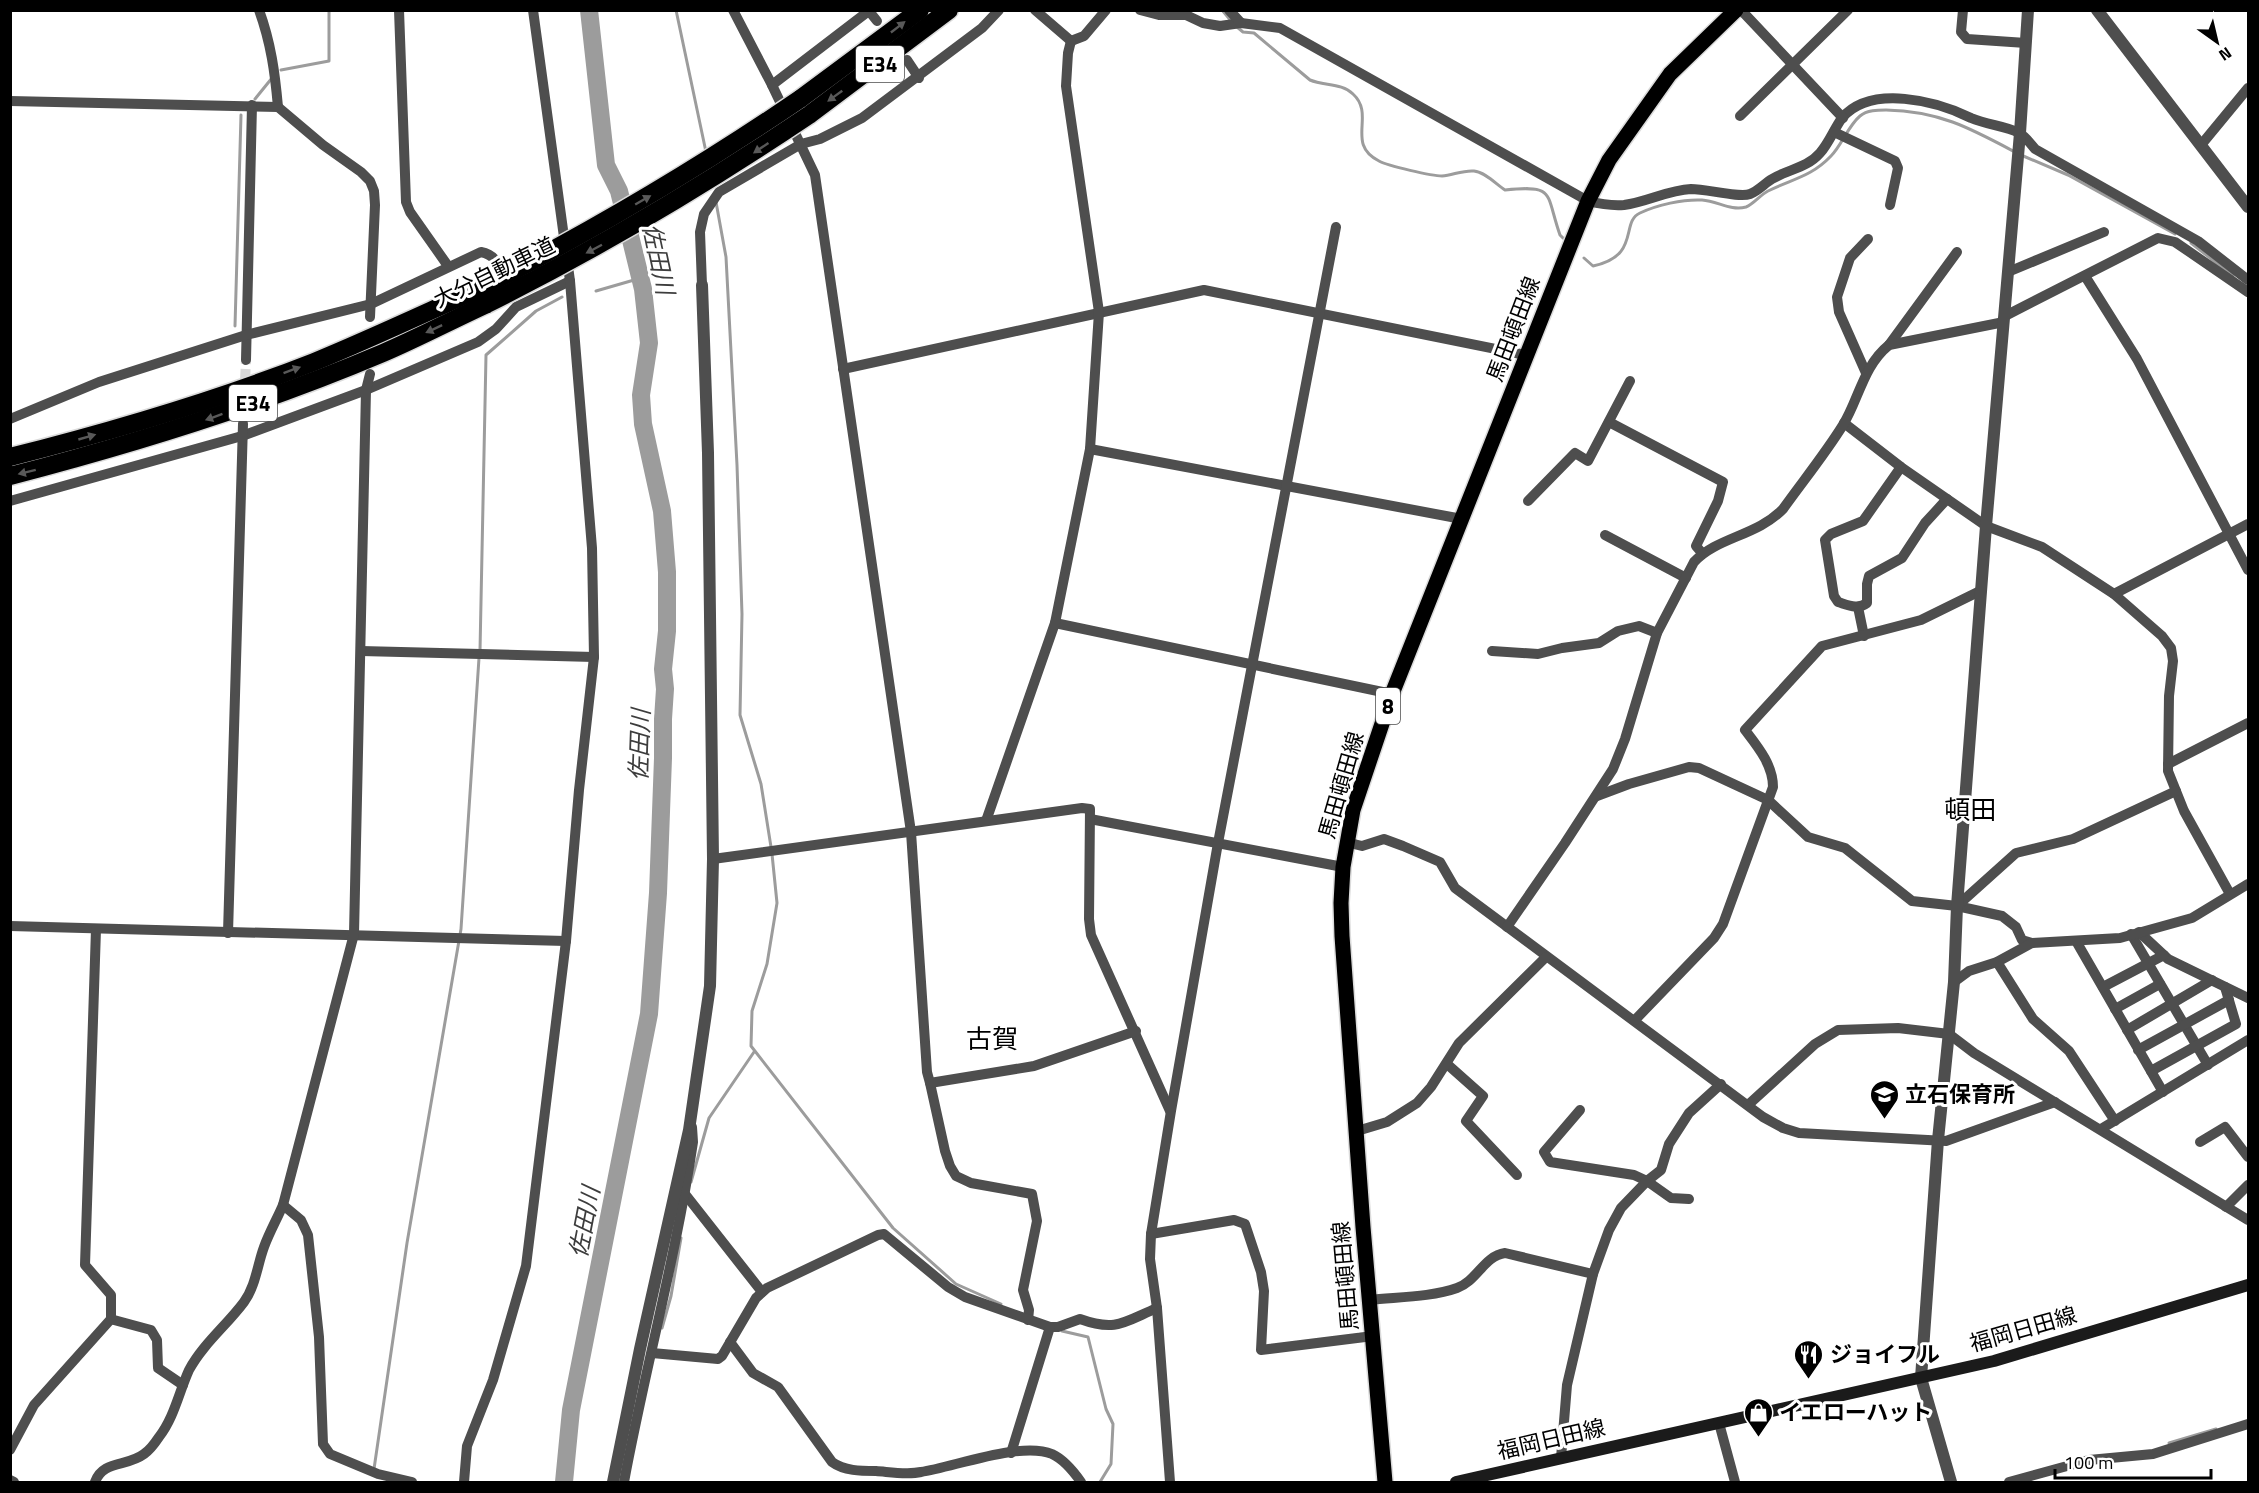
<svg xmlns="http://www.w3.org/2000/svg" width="2259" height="1493" font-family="'Titillium Web','Noto Sans JP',sans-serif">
<rect width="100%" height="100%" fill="#fff"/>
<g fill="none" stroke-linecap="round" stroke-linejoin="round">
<!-- stream -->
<g stroke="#9c9c9c" stroke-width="3">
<polyline points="676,10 706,152"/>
<polyline points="1222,10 1232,22"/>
<path d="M1237 27 1243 32 1254 33 1310 80C1324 86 1342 83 1353 94 1376 115 1345 144 1379 161 1388 166 1432 176 1442 176 1453 175 1463 170 1474 171 1485 172 1496 184 1505 190 1556 185 1545 192 1560 235L1563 238"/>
<polyline points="281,70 329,61 329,10"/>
<polyline points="255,99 272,78"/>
<polyline points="2021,155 2068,175 2175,234"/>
<polyline points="716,202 726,257 737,465 742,614 740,715 761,784 771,847"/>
<polyline points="2191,243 2233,276"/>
<path d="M1584 258 1593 266C1641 256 1620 222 1640 213 1657 205 1683 199 1702 200 1718 201 1730 211 1746 207 1754 204 1760 195 1768 191 1792 179 1811 177 1831 156 1842 145 1848 126 1860 116 1867 110 1878 110 1886 110 1939 111 1970 128 2015 152"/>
<polyline points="596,291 641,278"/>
<polyline points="235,326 241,115"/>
<polyline points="480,651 486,355 536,311 562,297"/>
<polyline points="772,854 777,903 767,964 752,1011 751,1046 893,1228 956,1284 1001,1304"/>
<polyline points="691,1182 709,1118 754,1052"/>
<polyline points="662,1328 671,1296 681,1238"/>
<polyline points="1062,1331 1088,1337 1106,1409 1113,1424 1111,1464 1100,1482"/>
<polyline points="2169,1443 2216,1429"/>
<polyline points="374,1469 407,1243 461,929 479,658"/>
</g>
<!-- river -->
<polyline stroke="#9c9c9c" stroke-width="18" points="564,1482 571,1410 649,1014 658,893 663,758 663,719 665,689 663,669 667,631 667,572 662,511 643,424 641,395 649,343 643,289 619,191 606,165 589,10"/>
<!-- minor-tunnel -->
<polyline stroke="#d9d9d9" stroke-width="10" stroke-dasharray="10 5" stroke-linecap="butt" points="243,424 246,360"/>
<defs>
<polyline id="primary" points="1385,1482 1363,1227 1342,936 1341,903 1343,867 1353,810 1392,694 1588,201 1609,160 1670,74 1736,10"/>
<g id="motorway">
<polyline points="800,99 920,10"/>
<polyline points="809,115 949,10"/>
<path d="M10 457C113 431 215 401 314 362 370 339 425 313 481 288"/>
<path d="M10 476C137 443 263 404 383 353 418 338 452 320 487 304"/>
</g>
</defs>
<!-- primary casing -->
<use href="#primary" stroke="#dbdbdb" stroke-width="18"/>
<!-- motorway casing -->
<use href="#motorway" stroke="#dbdbdb" stroke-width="21"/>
<!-- minor -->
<g stroke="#4e4e4e" stroke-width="10">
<path d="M259 10C271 43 275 73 278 107"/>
<polyline points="399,10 406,202 410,212 448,266"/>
<polyline points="733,10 772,85 815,175 911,832 927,1072 930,1083 945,1151 950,1166 956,1176 971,1183 1032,1194 1037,1221 1023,1290 1029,1310 1028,1320"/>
<polyline points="1035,10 1071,41"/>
<path d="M1140 10 1159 15H1186L1203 23 1220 26 1241 23 1280 28 1588 201C1600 204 1612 206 1624 205 1647 202 1668 190 1691 189 1707 189 1739 198 1750 194 1758 191 1765 183 1772 179 1789 169 1807 168 1820 153 1829 143 1834 129 1842 118 1871 84 1937 101 1971 118 1987 125 2006 126 2019 133 2025 136 2031 144 2035 149L2198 241 2248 280"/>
<polyline points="1229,10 1241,23"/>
<polyline points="1741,10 1843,118"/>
<polyline points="1963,10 1961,32 1967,39 2026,43"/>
<polyline points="869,11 877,21"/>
<polyline points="1071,41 1084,36 1106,10"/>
<polyline points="907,60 919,78"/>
<polyline points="772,85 870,10"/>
<polyline points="10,101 278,107 323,145 361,172 370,181 374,191 375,205 370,317"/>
<polyline points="1740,116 1848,10"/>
<polyline points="1834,132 1895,161 1898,168 1890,205"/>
<polyline points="2201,145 2248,88"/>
<polyline points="2008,272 2104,232"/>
<polyline points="2085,276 2137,359 2248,570"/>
<polyline points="702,285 700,232 704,214 719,192 801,144 820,139 862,118 982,28 999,10"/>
<polyline points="2005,316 2158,238 2175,242 2248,292"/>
<polyline points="1889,345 1957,252"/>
<polyline points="246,360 252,105"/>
<polyline points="843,369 1204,290 1526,355"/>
<polyline points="1866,373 1839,312 1837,297 1850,258 1868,239"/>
<path d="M10 419 99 382 246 335 371 304 481 252C496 255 499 265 505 279"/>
<polyline points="1609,422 1723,482 1718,501 1696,546 1702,553"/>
<polyline points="1844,423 1901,467 1986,526 2042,547 2114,594 2162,636 2171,648 2173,661 2169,696 2168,771 2184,811 2230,894"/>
<polyline points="1090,449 1462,519"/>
<path d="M1901 467 1863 521 1831 534 1825 540 1834 596 1838 602C1848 605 1858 610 1867 603V584L1869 576 1902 558 1925 523 1947 499"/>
<polyline points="10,501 242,436 366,390 478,342 496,329 516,307 570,281"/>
<polyline points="1528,501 1575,453 1588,461 1630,381"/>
<polyline points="1605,535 1686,578"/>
<polyline points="2114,594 2248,524"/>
<polyline points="1858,607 1864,636"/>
<polyline points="1055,623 1392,694"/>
<polyline points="361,651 594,657"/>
<polyline points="1492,651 1538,654 1562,648 1599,643 1618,631 1639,626 1657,633"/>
<polyline points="2168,764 2248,723"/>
<polyline points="1597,796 1629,784 1689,767 1699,768 1768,800 1808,837 1845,848 1912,901 1957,906 2002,916 2016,927 2022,940 2032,943"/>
<polyline points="1090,819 1343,867"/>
<polyline points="986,821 1055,623 1090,449 1099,312 1066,86 1068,53 1071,41"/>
<polyline points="1346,842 1362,846 1384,839 1403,846 1440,862 1455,888 1763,1117 1783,1128 1799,1133 1946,1141 2055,1102"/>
<polyline points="713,859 1082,808 1090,809 1089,919 1091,935 1170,1111"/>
<polyline points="1957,906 2016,853 2073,839 2176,791"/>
<polyline points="10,926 566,941"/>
<path d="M1507 927 1565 843 1613 769 1625 739 1657 633 1694 562C1717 537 1757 536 1783 509 1803 481 1825 454 1843 425 1859 399 1863 366 1889 345L2004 322"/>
<polyline points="2139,932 2168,959 2248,998"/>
<polyline points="228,933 243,424"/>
<polyline points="2131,934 2208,1065"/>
<polyline points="2076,941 2163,1092"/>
<polyline points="1997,962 2033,1019 2069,1051 2115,1121"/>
<polyline points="1954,982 1969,971 1997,962 2032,943 2120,938 2192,918 2248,884"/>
<polyline points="2103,987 2164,955"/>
<polyline points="2115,1009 2160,984"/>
<path d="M1635 1020 1714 938 1723 924 1773 787C1773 765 1758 747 1745 730L1822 646 1921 620 1982 590"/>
<polyline points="2127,1030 2212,980"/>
<polyline points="2138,1050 2229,1000"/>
<polyline points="1447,1064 1483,1096 1466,1121 1517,1175"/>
<polyline points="2151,1071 2236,1024 2225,987"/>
<polyline points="930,1083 1034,1066 1136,1031"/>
<polyline points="1748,1105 1815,1044 1838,1030 1898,1028 1949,1034 1974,1053 2248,1220"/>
<polyline points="1580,1110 1544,1152 1550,1162 1634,1175 1647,1181 1671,1198 1689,1199"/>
<polyline points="2101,1129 2248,1040"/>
<polyline points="1357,1131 1387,1122 1417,1103 1431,1087 1459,1043 1546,957"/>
<polyline points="2200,1142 2225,1127 2248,1157"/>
<polyline points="685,1194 762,1292"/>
<polyline points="283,1205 301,1220 308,1235 319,1337 323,1444 330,1454 378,1474 412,1482"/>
<polyline points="2226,1207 2248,1185"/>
<polyline points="1151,1234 1234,1220 1245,1224 1261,1272 1264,1291 1261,1350 1373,1336"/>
<path d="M1370 1300C1397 1297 1432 1297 1457 1288 1477 1281 1484 1256 1505 1253L1593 1274"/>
<polyline points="114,1320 151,1330 157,1340 158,1368 183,1385"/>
<path d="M730 1342 753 1373 778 1387 832 1462C844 1471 861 1471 876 1471 890 1472 907 1475 921 1472 954 1467 1021 1441 1052 1454 1063 1459 1074 1472 1081 1482"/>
<path d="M652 1353 718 1359 722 1356 756 1298 767 1288 878 1235 884 1234 948 1287 965 1297 1050 1327H1058L1080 1319C1116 1332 1124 1322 1157 1308"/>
<polyline points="1719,1423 1735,1482"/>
<polyline points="10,1450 34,1405 111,1319 111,1295 85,1265 96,929"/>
<polyline points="1011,1453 1050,1327"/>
<polyline points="1561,1458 1567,1385 1593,1274 1609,1230 1621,1208 1647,1181 1661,1170 1669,1144 1689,1113 1721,1084"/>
<polyline points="10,1480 14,1482"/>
<path d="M95 1482C103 1460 127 1467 144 1454 150 1450 155 1443 159 1437 174 1418 179 1392 189 1370 203 1344 227 1325 244 1302 256 1285 257 1266 264 1247 269 1233 277 1219 283 1205L354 934 366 390 370 374"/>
<polyline points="464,1482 467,1446 493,1380 526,1266 566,941 579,790 594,657 592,548 570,281 533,10"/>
<path d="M624 1482C645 1369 676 1257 693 1142L692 1127"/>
<polyline points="1170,1482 1157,1308 1150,1259 1151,1234 1171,1111 1218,843 1336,227"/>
<polyline points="2009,1482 2089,1460 2153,1454 2248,1424"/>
</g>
<!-- tertiary -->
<g stroke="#4e4e4e" stroke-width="12">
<polyline points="2097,10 2248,207"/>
<polyline points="613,1482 640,1349 689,1130 710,986 713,859 708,453 702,285"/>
<polyline points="1951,1482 1921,1378 1938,1140 1954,982 1957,906 1986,526 2020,133 2028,10"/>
</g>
<!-- secondary -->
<polyline stroke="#1b1b1b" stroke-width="12" points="1456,1482 1994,1361 2248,1285"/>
<!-- primary -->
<use href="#primary" stroke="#000" stroke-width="15"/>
<!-- motorway -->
<use href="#motorway" stroke="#000" stroke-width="18"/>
<defs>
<g id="motorway-bridge">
<path d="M481 288C592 231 696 170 800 99"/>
<path d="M487 304C599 248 705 185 809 115"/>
</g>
</defs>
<!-- motorway-bridge casing -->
<use href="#motorway-bridge" stroke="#dbdbdb" stroke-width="21" stroke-linecap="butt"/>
<!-- motorway-bridge -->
<use href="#motorway-bridge" stroke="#000" stroke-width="18"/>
</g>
<!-- one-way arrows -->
<defs><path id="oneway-solid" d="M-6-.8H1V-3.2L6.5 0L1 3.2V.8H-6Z" transform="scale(1.5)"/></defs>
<g fill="#595959">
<use href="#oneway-solid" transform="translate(898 27) rotate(-38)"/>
<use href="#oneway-solid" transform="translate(835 96) rotate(144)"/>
<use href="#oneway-solid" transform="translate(761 148) rotate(146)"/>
<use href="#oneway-solid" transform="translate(643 200) rotate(-30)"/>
<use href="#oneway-solid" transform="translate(594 249) rotate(152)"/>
<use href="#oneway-solid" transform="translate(434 329) rotate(155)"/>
<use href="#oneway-solid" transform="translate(292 370) rotate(-20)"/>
<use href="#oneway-solid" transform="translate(214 417) rotate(160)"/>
<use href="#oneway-solid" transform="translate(87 437) rotate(-16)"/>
<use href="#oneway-solid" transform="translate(27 472) rotate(166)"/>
</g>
<!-- icons -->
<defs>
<symbol id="school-pin" viewBox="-11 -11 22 30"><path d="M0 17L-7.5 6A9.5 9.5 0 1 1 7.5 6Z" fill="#000" stroke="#fff"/><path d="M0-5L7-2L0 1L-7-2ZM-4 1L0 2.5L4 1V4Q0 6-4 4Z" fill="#fff"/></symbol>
<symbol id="restaurant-pin" viewBox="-11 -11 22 30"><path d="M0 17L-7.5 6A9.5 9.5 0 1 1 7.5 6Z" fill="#000" stroke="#fff"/><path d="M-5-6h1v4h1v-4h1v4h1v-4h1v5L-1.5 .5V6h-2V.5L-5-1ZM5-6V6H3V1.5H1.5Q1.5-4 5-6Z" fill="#fff"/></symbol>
<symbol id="shop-pin" viewBox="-11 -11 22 30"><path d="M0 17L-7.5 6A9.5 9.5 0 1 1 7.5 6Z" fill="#000" stroke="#fff"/><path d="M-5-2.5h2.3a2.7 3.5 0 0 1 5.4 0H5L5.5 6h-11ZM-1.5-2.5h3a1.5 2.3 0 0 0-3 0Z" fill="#fff"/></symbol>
</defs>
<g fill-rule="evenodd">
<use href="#school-pin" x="1868" y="1078" width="33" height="45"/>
<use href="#restaurant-pin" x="1792" y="1338" width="33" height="45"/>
<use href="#shop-pin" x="1742" y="1396" width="33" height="45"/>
</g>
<g text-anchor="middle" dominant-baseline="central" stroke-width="6" stroke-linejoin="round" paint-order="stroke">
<!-- shield labels -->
<g fill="#fff" stroke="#4c4c4c" stroke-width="1.5">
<rect x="856" y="46" width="48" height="36" rx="4.5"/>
<rect x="229" y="385" width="48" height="36" rx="4.5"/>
<rect x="1376" y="688" width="24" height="36" rx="4.5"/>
</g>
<g font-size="21" font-weight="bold" fill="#000">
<text x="880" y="64">E34</text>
<text x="253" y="403">E34</text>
<text x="1388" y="706">8</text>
</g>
<!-- street labels -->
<g font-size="22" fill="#000" stroke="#fff">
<text transform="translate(494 272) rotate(-26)">大分自動車道</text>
<text transform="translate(1513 329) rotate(-69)">馬田頓田線</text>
<text transform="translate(1341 785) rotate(-74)">馬田頓田線</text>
<text transform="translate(1345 1276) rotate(-95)">馬田頓田線</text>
<text transform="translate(2023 1329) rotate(-16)">福岡日田線</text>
<text transform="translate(1551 1439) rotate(-13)">福岡日田線</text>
</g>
<!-- poi labels -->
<g font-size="22" font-weight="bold" fill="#000" stroke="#fff" text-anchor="start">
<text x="1905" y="1094">立石保育所</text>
<text x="1830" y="1354">ジョイフル</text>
<text x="1779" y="1412">イエローハット</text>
</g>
<!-- water labels -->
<g font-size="24" font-style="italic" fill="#3d3d3d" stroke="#fff">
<text transform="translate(659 259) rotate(78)">佐田川</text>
<text transform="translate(639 745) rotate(-88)">佐田川</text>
<text transform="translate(584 1222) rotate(-79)">佐田川</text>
</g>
<!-- quarter labels -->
<g font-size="26" fill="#000" stroke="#fff">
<text x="1970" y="809">頓田</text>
<text x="992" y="1038">古賀</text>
</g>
</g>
<!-- border -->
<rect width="2259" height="1493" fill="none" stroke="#000000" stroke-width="24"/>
<!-- north arrow -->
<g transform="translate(2217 42) rotate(146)" stroke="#ffffff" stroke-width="4.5" paint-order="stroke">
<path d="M0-4.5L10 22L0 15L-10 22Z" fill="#000000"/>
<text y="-9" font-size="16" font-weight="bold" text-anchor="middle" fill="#000000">N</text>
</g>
<!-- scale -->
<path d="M2055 1469v9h156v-9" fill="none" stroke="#000000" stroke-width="3"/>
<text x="2064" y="1469" font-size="18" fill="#000000" stroke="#ffffff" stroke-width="4.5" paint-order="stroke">100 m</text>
</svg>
